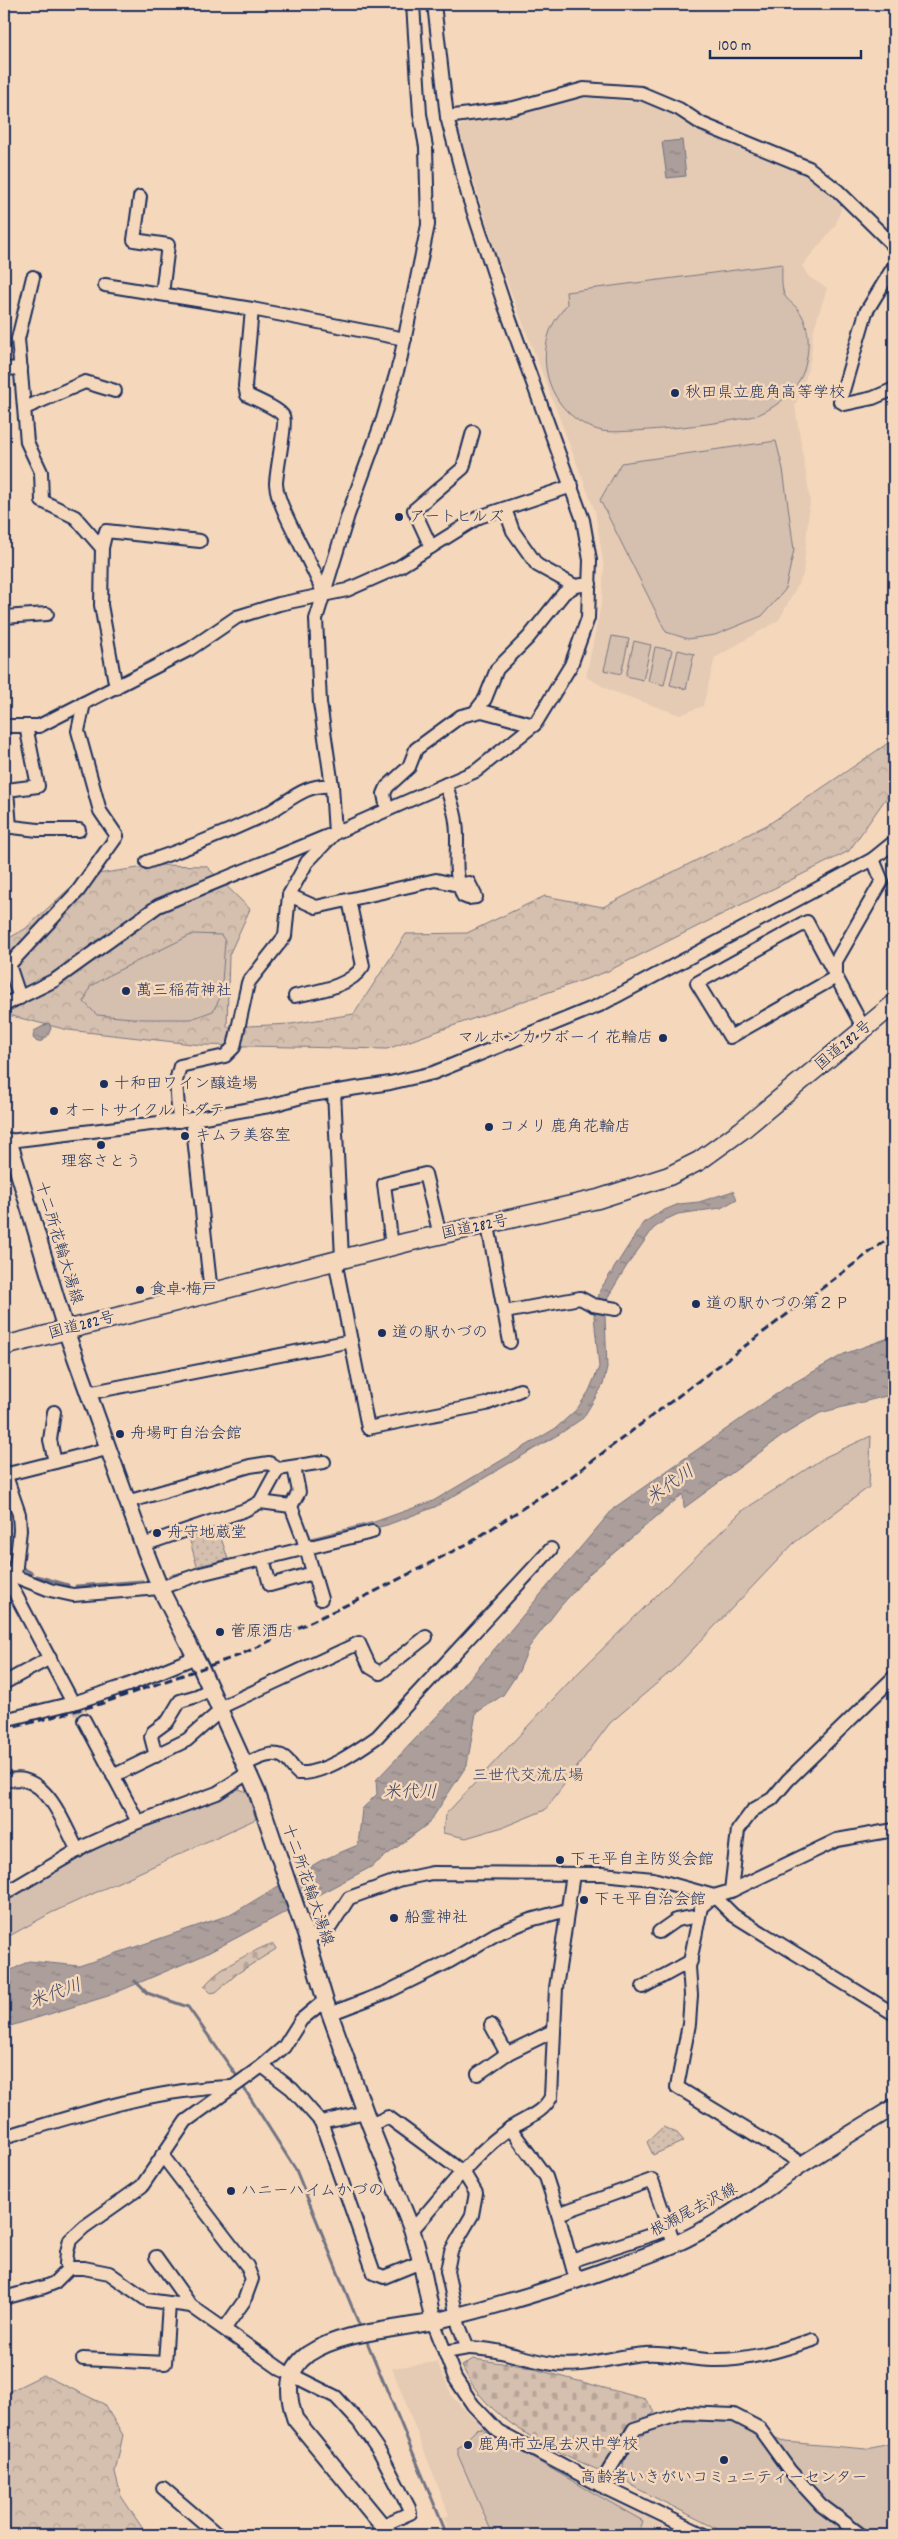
<svg xmlns="http://www.w3.org/2000/svg" width="898" height="2539" font-family="Dekko,'Klee One',sans-serif">
<defs>
<pattern id="grass-dots" width="8" height="8" patternUnits="userSpaceOnUse" patternTransform="scale(1.25)"><rect width="8" height="8" fill="#d5bfae"/><path d="M2 2h.1M6 6h.1" fill="none" stroke="#b6a498" stroke-width="1.8" stroke-linecap="round"/></pattern>
<pattern id="forest-crowns" width="20" height="18" patternUnits="userSpaceOnUse" patternTransform="scale(1.25)"><rect width="20" height="18" fill="#d5bfae"/><path d="M2 6a3 3 0 1 1 6 0M12 15a3 3 0 1 1 6 0" fill="none" stroke="#b6a498"/></pattern>
<pattern id="cemetery-stones" width="16" height="16" patternUnits="userSpaceOnUse" patternTransform="scale(1.25)"><rect width="16" height="16" fill="#d5bfae"/><path d="M2 7V4a2 2 0 0 1 4 0v3zM10 15v-3a2 2 0 0 1 4 0v3z" fill="#b6a498"/></pattern>
<pattern id="water-ripples" width="26" height="14" patternUnits="userSpaceOnUse" patternTransform="scale(1.25)"><rect width="26" height="14" fill="#ab9e9b"/><path d="M2 4q2-2 4 0t4 0M15 11q2-2 4 0t4 0" fill="none" stroke="#8a8182"/></pattern>
</defs>
<rect width="100%" height="100%" fill="#f5d8bb"/>
<filter id="ink" filterUnits="userSpaceOnUse"><feTurbulence type="fractalNoise" baseFrequency=".02" numOctaves="2"/><feDisplacementMap in="SourceGraphic" scale="10" xChannelSelector="R" yChannelSelector="G"/><feConvolveMatrix kernelMatrix="1 2 1 2 8 2 1 2 1" color-interpolation-filters="sRGB"/></filter>
<g filter="url(#ink)">
<!-- built -->
<g fill="#e5cbb4">
<polygon points="599,97 629,102 645,100 801,170 842,206 835,226 802,266 809,277 827,288 813,332 811,357 805,380 795,406 810,499 803,575 779,620 715,658 703,706 680,715 609,690 586,677 602,599 604,567 595,511 496,253 458,129 461,125 474,119 513,115 579,98"/>
<polygon points="437,2362 453,2398 479,2424 680,2535 450,2535 444,2517 449,2515 392,2368"/>
</g>
<!-- grass -->
<g fill="url(#grass-dots)" stroke="#787786">
<polygon points="210,1527 214,1534 219,1532 228,1559 197,1566 188,1534"/>
<polygon points="663,2127 677,2133 684,2141 653,2155 647,2142"/>
</g>
<!-- forest -->
<g fill="url(#forest-crowns)" stroke="#787786">
<polygon points="894,739 894,789 891,791 849,851 606,972 387,1049 201,1045 68,1030 4,1014 4,941 25,929 83,876 159,865 206,866 250,909 229,955 227,1027 291,1024 354,1014 406,934 467,933 545,896 603,907 769,824"/>
<polygon points="43,2375 104,2404 123,2435 115,2472 121,2496 147,2535 4,2535 4,2394"/>
</g>
<!-- cemetery -->
<g fill="url(#cemetery-stones)" stroke="#787786">
<path d="M268 1945H274L276 1949 238 1973 216 1992 210 1993 204 1987C215 1970 249 1953 268 1945Z"/>
<path d="M473 2359 523 2366 645 2399 655 2412 646 2419 632 2425 600 2471C548 2447 486 2421 462 2366Z"/>
</g>
<!-- park -->
<g fill="#d5bfae" stroke="#787786">
<path d="M782 264C782 273 781 286 784 294 786 299 793 304 797 308 811 325 810 349 804 370 797 391 779 405 760 414 743 422 620 435 602 431 556 420 533 369 552 326 556 318 562 311 567 304L566 292Z"/>
<polygon points="776,441 783,469 794,550 785,590 762,616 715,635 688,639 666,632 600,500 621,463"/>
<polygon points="612,636 629,639 621,674 604,670"/>
<polygon points="634,641 651,645 643,680 626,676"/>
<polygon points="655,647 672,650 664,685 648,681"/>
<polygon points="678,650 694,654 686,689 670,685"/>
<polygon points="193,934 221,935 225,941 221,996 213,1011 191,1019 144,1019 97,1015 84,1002 90,987 111,974"/>
<polygon points="871,1436 869,1487 794,1543 675,1668 610,1723 545,1810 506,1826 466,1838 443,1833 445,1815 569,1682 742,1511 825,1457"/>
<polygon points="239,1789 247,1792 256,1819 51,1913 4,1939 4,1901 108,1842"/>
<polygon points="699,2417 743,2423 785,2442 867,2449 894,2443 894,2535 729,2535 636,2488 621,2477 626,2450 657,2422"/>
<polygon points="481,2429 643,2521 638,2535 493,2535 458,2455 458,2448 476,2430"/>
</g>
<!-- water -->
<g fill="url(#water-ripples)" stroke="#717283">
<polygon points="682,140 686,176 667,178 662,142"/>
<path d="M49 1023 51 1028C48 1036 46 1041 37 1042L33 1038 34 1031Z"/>
<polygon points="733,1191 737,1199 721,1208 678,1214 665,1220 653,1229 626,1267 608,1297 605,1316 607,1368 603,1385 583,1418 561,1433 435,1507 387,1525 308,1545 307,1539 374,1522 433,1501 556,1428 577,1409 589,1391 599,1367 594,1316 600,1290 643,1223 662,1211 679,1204 699,1202"/>
<polygon points="894,1336 894,1394 820,1413 785,1434 684,1508 683,1494 589,1574 559,1608 529,1647 519,1671 503,1695 476,1713 467,1765 429,1823 371,1867 202,1956 108,1996 4,2028 4,1974 29,1961 79,1966 232,1914 320,1861 358,1845 362,1809 377,1794 376,1780 441,1712 614,1508 785,1388 844,1354"/>
</g>
<g fill="none" stroke-linecap="round" stroke-linejoin="round">
<!-- stream -->
<g stroke="#717283" stroke-width="3">
<polyline points="4,1561 12,1563"/>
<polyline points="19,1566 32,1573"/>
<polyline points="37,1576 68,1585"/>
<polyline points="170,1576 188,1572"/>
<polyline points="76,1586 142,1581"/>
<polyline points="135,1981 147,1993 188,2007 239,2079"/>
<polyline points="242,2085 296,2170 361,2329"/>
<polyline points="365,2337 447,2535"/>
</g>
<!-- minor-tunnel -->
<polyline stroke="#c9b6a8" stroke-width="12" stroke-dasharray="12 6" stroke-linecap="butt" points="73,1703 84,1720"/>
<defs>
<g id="minor">
<polyline points="434,4 447,117"/>
<polyline points="140,197 134,240 168,245 162,294"/>
<polyline points="894,266 866,312 840,401 845,404 873,398 894,389"/>
<polyline points="33,277 18,339 27,442 41,472 42,501 75,517 102,548 101,605 116,688"/>
<polyline points="105,285 252,309 405,339"/>
<path d="M252 309 245 386 247 395C255 399 279 409 283 416 287 422 276 471 276 484 277 508 314 565 323 593"/>
<polyline points="4,369 21,368"/>
<polyline points="25,408 85,382 115,391"/>
<polyline points="505,509 513,531 537,565 575,586"/>
<polyline points="431,547 414,510 463,468 473,432"/>
<polyline points="102,548 106,531 200,541"/>
<polyline points="4,617 47,614"/>
<polyline points="475,712 485,699 497,669 528,638 564,593 575,586 590,584"/>
<polyline points="4,726 39,726 190,649 237,617 279,604 347,590 399,567 479,517 572,486"/>
<polyline points="387,810 384,794 387,787 409,767 416,749 461,716 482,711 534,725"/>
<polyline points="4,826 38,830 79,830"/>
<polyline points="10,827 7,790 38,786 26,726"/>
<path d="M147 862C186 849 225 833 262 816 286 805 303 783 332 786"/>
<path d="M289 895 316 907 436 880 458 885 469 883 476 897 468 898 463 896C451 867 460 850 456 822 455 810 449 797 446 784"/>
<path d="M295 996C318 991 350 987 363 966L349 900"/>
<polyline points="20,998 9,965 78,891 117,836 100,811 78,731 84,703"/>
<polyline points="4,1005 55,980 158,906 335,833 476,771 535,724 571,665 588,618 590,560 583,520 503,301 468,195 447,117 514,108 584,89 641,93 679,109 702,124 809,168 838,191 894,246"/>
<path d="M864 1029C845 993 826 958 807 922L697 983 730 1037 836 977V961L882 881 873 859"/>
<polyline points="334,1091 342,1258"/>
<polyline points="192,1119 211,1293"/>
<polyline points="179,1121 176,1081 180,1066 225,1056 234,1047 248,983 285,936 289,895 307,862 335,833 332,786 320,703 316,619 348,515 383,419 400,361 428,225 426,147 420,114 413,4"/>
<polyline points="9,1141 192,1119 269,1106 305,1096 390,1083 433,1073 600,1005 873,859 894,842"/>
<polyline points="488,1226 510,1342"/>
<polyline points="392,1246 384,1184 425,1174 440,1235"/>
<polyline points="335,1260 368,1428 486,1404 520,1390"/>
<polyline points="505,1312 580,1298 593,1305 616,1309"/>
<polyline points="88,1393 351,1341"/>
<polyline points="54,1412 50,1440 55,1462"/>
<polyline points="4,1470 19,1514 20,1530 15,1575 8,1580 73,1703"/>
<polyline points="4,1475 107,1449"/>
<polyline points="127,1502 250,1466 269,1463 278,1469 324,1462"/>
<polyline points="260,1502 291,1506 303,1538 321,1599"/>
<polyline points="291,1506 299,1492 294,1467"/>
<polyline points="143,1545 245,1510 260,1502 278,1469"/>
<polyline points="263,1559 270,1585 313,1573"/>
<polyline points="4,1572 50,1590 73,1595 160,1588 200,1574 372,1532"/>
<polyline points="4,1683 50,1658"/>
<polyline points="219,1708 359,1643 370,1667 380,1673 426,1637"/>
<polyline points="4,1720 73,1703 128,1685 196,1657"/>
<polyline points="84,1720 138,1822"/>
<polyline points="156,1756 151,1737 153,1732 168,1721 180,1701 197,1696 211,1689"/>
<path d="M244 1765C256 1759 276 1748 287 1760 291 1764 293 1769 298 1773 323 1775 357 1751 377 1737L551 1549"/>
<polyline points="113,1776 187,1740 220,1711"/>
<path d="M4 1781C10 1780 18 1778 24 1780 52 1787 65 1827 78 1851"/>
<polyline points="731,1891 738,1830 753,1810 772,1799 788,1780 894,1677"/>
<polyline points="4,1894 87,1845 138,1822 217,1793 248,1773"/>
<polyline points="659,1932 676,1920 699,1916"/>
<polyline points="307,1939 331,1926 349,1898 399,1880 432,1873 602,1874 653,1879 714,1896 733,1915 894,2014"/>
<polyline points="643,1987 691,1961"/>
<polyline points="332,2013 387,1992 450,1961 496,1934 530,1920 567,1910"/>
<polyline points="491,2025 507,2054"/>
<polyline points="262,2066 292,2089 321,2122"/>
<polyline points="478,2074 508,2053 553,2031"/>
<polyline points="366,2112 321,2122 374,2273 384,2277 421,2262"/>
<path d="M370 2125 388 2117 464 2173 476 2193 472 2215 451 2251 447 2271 459 2326 468 2348C498 2348 525 2360 554 2364 585 2368 614 2356 645 2354 668 2352 690 2360 713 2360 747 2361 780 2350 813 2340"/>
<polyline points="510,2128 546,2177 558,2214 576,2280"/>
<path d="M4 2137C78 2115 152 2089 231 2087"/>
<polyline points="162,2155 247,2266 252,2279 244,2301 225,2328"/>
<polyline points="803,2164 677,2087 689,2024 691,1995 689,1967 701,1907 714,1896 731,1891 837,1840 894,1830"/>
<polyline points="558,2214 652,2180 674,2244"/>
<path d="M412 2230C442 2197 474 2152 512 2127 526 2118 543 2113 551 2097L556 1988 573 1874"/>
<polyline points="156,2257 191,2306"/>
<polyline points="571,2261 669,2229"/>
<polyline points="69,2268 66,2264 67,2252 70,2240 84,2227 142,2186 186,2121 262,2066 284,2047 301,2020 325,2000"/>
<polyline points="4,2298 44,2287 54,2283 69,2268 84,2268 109,2273 147,2300 191,2306 282,2370 336,2397 359,2422 381,2454 409,2508 410,2513 381,2526"/>
<polyline points="433,2321 455,2378 473,2405 498,2431 600,2485 704,2535"/>
<polyline points="445,2352 468,2348"/>
<polyline points="83,2359 165,2363 169,2304"/>
<polyline points="600,2485 634,2429 684,2413 734,2415 759,2428 790,2471 821,2505 861,2535"/>
<polyline points="163,2488 218,2535"/>
</g>
<g id="major">
<polyline points="4,1142 9,1141 66,1331 143,1545 160,1588 201,1668 257,1792 307,1939 325,2000 370,2125 412,2230 421,2262 433,2321"/>
<path d="M390 2535 295 2419C287 2395 285 2371 308 2354 342 2331 397 2330 436 2321 497 2306 560 2287 620 2265 638 2259 656 2252 673 2245 719 2225 760 2193 801 2165 832 2145 863 2126 894 2107"/>
</g>
<polyline id="highway" points="4,1346 408,1242 598,1199 669,1176 699,1161 742,1130 894,1004"/>
</defs>
<!-- minor casing -->
<use href="#minor" stroke="#1b2f5e" stroke-width="16"/>
<!-- major casing -->
<use href="#major" stroke="#1b2f5e" stroke-width="19"/>
<!-- highway casing -->
<use href="#highway" stroke="#1b2f5e" stroke-width="21"/>
<!-- minor -->
<use href="#minor" stroke="#f5d8bb" stroke-width="12"/>
<!-- major -->
<use href="#major" stroke="#f5d8bb" stroke-width="15"/>
<!-- highway -->
<use href="#highway" stroke="#f5d8bb" stroke-width="18"/>
<!-- rail -->
<polyline stroke="#1b2f5e" stroke-width="3" stroke-dasharray="8 4" stroke-linecap="butt" points="4,1730 100,1704 240,1655 370,1594 471,1542 572,1476 894,1234"/>
</g>
</g>
<!-- markers -->
<g fill="#1b2f5e" stroke="#f5d8bb" stroke-width="2">
<circle cx="675" cy="393" r="5"/>
<circle cx="399" cy="517" r="5"/>
<circle cx="126" cy="991" r="5"/>
<circle cx="663" cy="1038" r="5"/>
<circle cx="104" cy="1084" r="5"/>
<circle cx="54" cy="1111" r="5"/>
<circle cx="489" cy="1127" r="5"/>
<circle cx="185" cy="1136" r="5"/>
<circle cx="101" cy="1145" r="5"/>
<circle cx="140" cy="1290" r="5"/>
<circle cx="696" cy="1304" r="5"/>
<circle cx="382" cy="1333" r="5"/>
<circle cx="120" cy="1434" r="5"/>
<circle cx="157" cy="1533" r="5"/>
<circle cx="220" cy="1632" r="5"/>
<circle cx="560" cy="1860" r="5"/>
<circle cx="584" cy="1900" r="5"/>
<circle cx="394" cy="1918" r="5"/>
<circle cx="231" cy="2191" r="5"/>
<circle cx="468" cy="2445" r="5"/>
<circle cx="724" cy="2460" r="5"/>
</g>
<g text-anchor="middle" dominant-baseline="central" stroke-width="5" stroke-linejoin="round" paint-order="stroke">
<!-- poi labels -->
<g font-size="16" fill="#1b2f5e" stroke="#f5d8bb" text-anchor="start">
<text x="685" y="393">秋田県立鹿角高等学校</text>
<text x="409" y="517">アートヒルズ</text>
<text x="136" y="991">萬三稲荷神社</text>
<text x="653" y="1038" text-anchor="end">マルホンカウボーイ 花輪店</text>
<text x="114" y="1084">十和田ワイン醸造場</text>
<text x="64" y="1111">オートサイクル トダテ</text>
<text x="499" y="1127">コメリ 鹿角花輪店</text>
<text x="195" y="1136">キムラ美容室</text>
<text x="101" y="1162" text-anchor="middle">理容さとう</text>
<text x="150" y="1290">食卓 梅戸</text>
<text x="706" y="1304">道の駅かづの第２Ｐ</text>
<text x="392" y="1333">道の駅かづの</text>
<text x="130" y="1434">舟場町自治会館</text>
<text x="167" y="1533">舟守地蔵堂</text>
<text x="230" y="1632">菅原酒店</text>
<text x="570" y="1860">下モ平自主防災会館</text>
<text x="594" y="1900">下モ平自治会館</text>
<text x="404" y="1918">船霊神社</text>
<text x="241" y="2191">ハニーハイムかづの</text>
<text x="478" y="2445">鹿角市立尾去沢中学校</text>
<text x="724" y="2478" text-anchor="middle">高齢者いきがいコミュニティーセンター</text>
</g>
<!-- street labels -->
<g font-size="16" fill="#1b2f5e" stroke="#f5d8bb">
<text transform="translate(844 1046) rotate(-40)">国道282号</text>
<text transform="translate(475 1228) rotate(-12)">国道282号</text>
<text transform="translate(58 1243) rotate(73)">十二所花輪大湯線</text>
<text transform="translate(82 1326) rotate(-15)">国道282号</text>
<text transform="translate(307 1885) rotate(71)">十二所花輪大湯線</text>
<text transform="translate(694 2211) rotate(-28)">根瀬尾去沢線</text>
</g>
<!-- park labels -->
<g font-size="16" fill="#37456a" stroke="#f5d8bb">
<text x="528" y="1776">三世代交流広場</text>
</g>
<!-- water labels -->
<g font-size="18" font-style="italic" fill="#38456a" stroke="#f5d8bb">
<text transform="translate(671 1486) rotate(-35)">米代川</text>
<text x="410" y="1793">米代川</text>
<text transform="translate(56 1995) rotate(-20)">米代川</text>
</g>
</g>
<!-- margin -->
<rect width="898" height="2539" fill="none" stroke="#f5d8bb" stroke-width="20"/>
<rect x="10" y="10" width="878" height="2519" fill="none" stroke="#1b2f5e" stroke-width="2" filter="url(#ink)"/>
<!-- scale -->
<path d="M710 50v8h151v-8" fill="none" stroke="#1b2f5e" stroke-width="2.5"/>
<text x="718" y="50" font-size="15" fill="#1b2f5e" stroke="#f5d8bb" stroke-width="4" paint-order="stroke">100 m</text>
</svg>
